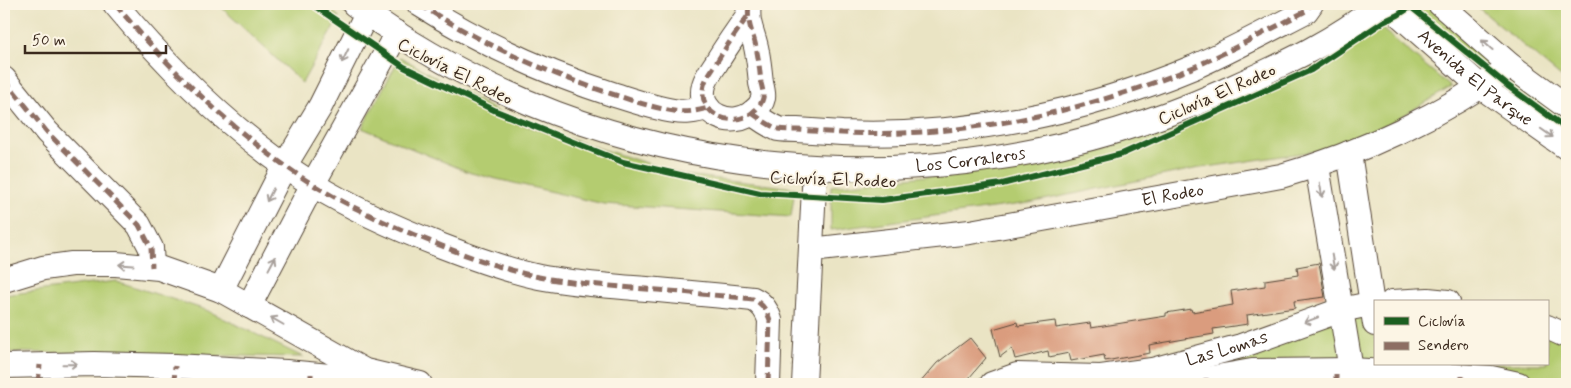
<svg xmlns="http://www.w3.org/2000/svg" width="1571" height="388" font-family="Mynerve,sans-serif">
<rect width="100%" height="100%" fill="#fcf5e5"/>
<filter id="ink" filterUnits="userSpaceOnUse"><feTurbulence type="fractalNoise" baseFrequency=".02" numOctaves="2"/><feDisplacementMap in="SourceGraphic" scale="10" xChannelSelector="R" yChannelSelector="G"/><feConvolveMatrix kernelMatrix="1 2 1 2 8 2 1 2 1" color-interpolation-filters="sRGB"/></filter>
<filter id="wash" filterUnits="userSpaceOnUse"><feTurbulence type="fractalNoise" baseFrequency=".0096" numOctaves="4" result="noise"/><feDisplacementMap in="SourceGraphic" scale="20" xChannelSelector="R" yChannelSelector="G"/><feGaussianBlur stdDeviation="1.12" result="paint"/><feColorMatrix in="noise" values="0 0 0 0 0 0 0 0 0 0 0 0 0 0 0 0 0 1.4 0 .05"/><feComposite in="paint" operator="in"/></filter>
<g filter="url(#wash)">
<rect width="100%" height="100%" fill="#eae4c4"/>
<!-- green -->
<g fill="#b4cc70" stroke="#787b47">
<polygon points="218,4 323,4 339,17 302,83"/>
<polygon points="1392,4 1431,4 1567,115 1567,139"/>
<polygon points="1474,4 1567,4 1567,82"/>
<polygon points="1375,23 1451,87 1394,121 1329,149 1194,169 1029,203 831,230 831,186 1068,161 1256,94"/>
<polygon points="400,57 517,123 685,175 795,188 791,217 604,204 471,173 362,128"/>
<polygon points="116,281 206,310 303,357 4,352 4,295"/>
<polygon points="1375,307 1375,364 1547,364 1547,332 1567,340 1567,384 1539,384 1492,373 1179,378 1151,384 1004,384 1102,381"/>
</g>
<g id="blocks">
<!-- building -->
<g fill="#da9c7e">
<polygon points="1319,263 1325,297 1294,301 1295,308 1247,315 1248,324 1213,329 1214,334 1149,345 1150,353 1105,361 1104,355 1071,361 1069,353 1049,357 1048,351 1015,359 1012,348 1000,357 993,329 1017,322 1018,326 1055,321 1056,328 1090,323 1091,328 1166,316 1166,313 1191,309 1192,312 1233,305 1231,291 1265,286 1265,280 1298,275 1297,267"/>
<polygon points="970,338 986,358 964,384 919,384 937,363"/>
</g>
</g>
</g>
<g filter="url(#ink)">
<use href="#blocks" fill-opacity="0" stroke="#554637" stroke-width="1"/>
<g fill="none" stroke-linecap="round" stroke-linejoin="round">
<defs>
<g id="minor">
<path d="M115 4C171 71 238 137 312 184 353 209 398 229 442 246 473 258 506 270 539 277 570 283 601 285 633 288 673 291 713 295 753 299 762 303 767 311 770 320L768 384"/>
<path id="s1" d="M354 4C606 189 938 217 1222 92 1277 67 1333 43 1380 4"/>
<path d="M419 4C480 43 546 73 615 95 634 101 654 108 674 111 686 113 696 111 708 108"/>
<path id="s2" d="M1387 4 1481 87 1567 148"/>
<polyline points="1440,4 1511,66 1567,107"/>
<path d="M747 17C736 33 725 48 715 65 711 71 706 78 704 85 696 115 734 130 754 111 758 108 762 103 763 98 764 94 762 87 761 83 760 73 759 62 757 52 754 33 746 25 749 4"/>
<polyline points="4,79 47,132 139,225 151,248 152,267"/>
<path d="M752 113C760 119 769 125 778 129 784 130 791 130 797 130 812 131 827 132 842 133 962 138 1084 113 1194 67 1232 50 1269 30 1306 11L1311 4"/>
<polyline points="1349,153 1375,324"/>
<polyline points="1317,166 1351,370"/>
<path id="s3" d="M811 250 970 232 1281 176C1360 154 1444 114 1511 66"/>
<polyline points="4,280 43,268 72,264 116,264 159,268 221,290 365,371 420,384"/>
<polyline points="221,290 285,165 320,107 367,13"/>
<polyline points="1392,302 1428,300 1448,302"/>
<polyline points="249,306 313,184 397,33"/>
<polyline points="1547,327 1567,336"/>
<polyline points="4,366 94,364 175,366 286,372 341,377 365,371"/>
<polyline points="804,384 815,168"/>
<path id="s4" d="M992 384 1017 375 1101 377 1152 370 1241 346 1341 310 1375 303"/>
<polyline points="1177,384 1252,371 1351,370 1491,378 1518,384"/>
</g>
</defs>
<!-- minor casing -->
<use href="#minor" stroke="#554637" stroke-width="26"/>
<!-- minor -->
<use href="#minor" stroke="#fff" stroke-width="24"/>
<!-- quiet -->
<g stroke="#8d6e63" stroke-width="5" stroke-dasharray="10 5" stroke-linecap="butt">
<path d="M115 4C171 71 238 137 312 184 353 209 398 229 442 246 473 258 506 270 539 277 570 283 601 285 633 288 673 291 713 295 753 299 762 303 767 311 770 320L768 384"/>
<path d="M419 4C480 43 546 73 615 95 634 101 654 108 674 111 686 113 696 111 708 108"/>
<path d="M747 17C736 33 725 48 715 65 711 71 706 78 704 85 696 115 734 130 754 111 758 108 762 103 763 98 764 94 762 87 761 83 760 73 759 62 757 52 754 33 746 25 749 4"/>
<polyline points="4,79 47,132 139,225 151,248 152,267"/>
<path d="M752 113C760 119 769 125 778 129 784 130 791 130 797 130 812 131 827 132 842 133 962 138 1084 113 1194 67 1232 50 1269 30 1306 11L1311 4"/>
<polyline points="38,384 40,365"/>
<polyline points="174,384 175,366"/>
<polyline points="311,384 311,374"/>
<polyline points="1206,384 1206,378"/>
<polyline points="1336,384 1336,370"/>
<polyline points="1462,384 1462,376"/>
</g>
<defs>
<g id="cycleway">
<polyline points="312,4 404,67 496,111 623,162 760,193 882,200 1002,184 1122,154 1311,70 1383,22 1398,15 1415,4"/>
<polyline points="1411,7 1508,86 1567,129"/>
</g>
</defs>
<!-- cycleway casing -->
<use href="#cycleway" stroke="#fcf5e5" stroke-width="9"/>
<!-- cycleway -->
<use href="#cycleway" stroke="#1b5e20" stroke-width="6"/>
</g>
<!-- one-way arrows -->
<defs><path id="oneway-shaft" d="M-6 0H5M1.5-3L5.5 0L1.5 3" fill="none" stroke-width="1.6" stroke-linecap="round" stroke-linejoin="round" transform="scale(1.25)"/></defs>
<g stroke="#a79f9a">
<use href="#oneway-shaft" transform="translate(1487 45) rotate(-138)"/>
<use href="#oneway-shaft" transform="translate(345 56) rotate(116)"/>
<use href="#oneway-shaft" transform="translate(1547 133) rotate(35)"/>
<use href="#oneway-shaft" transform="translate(1321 190) rotate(80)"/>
<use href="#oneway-shaft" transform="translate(270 195) rotate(117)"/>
<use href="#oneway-shaft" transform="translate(1333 262) rotate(80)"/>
<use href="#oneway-shaft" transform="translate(272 263) rotate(-62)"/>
<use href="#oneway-shaft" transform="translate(126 265) rotate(-176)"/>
<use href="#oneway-shaft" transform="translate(1311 320) rotate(160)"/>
<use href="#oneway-shaft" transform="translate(277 321) rotate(-150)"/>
<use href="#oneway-shaft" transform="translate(70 364) rotate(-1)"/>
</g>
</g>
<g text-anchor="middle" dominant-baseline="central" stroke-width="4" stroke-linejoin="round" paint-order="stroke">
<!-- street labels -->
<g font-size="18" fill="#3b2a1e" stroke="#fcf5e5">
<text transform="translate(455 72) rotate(27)">Ciclovía El Rodeo</text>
<text stroke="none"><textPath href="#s2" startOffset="115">Avenida El Parque</textPath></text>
<text transform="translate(1217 95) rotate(-24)">Ciclovía El Rodeo</text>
<text stroke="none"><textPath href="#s1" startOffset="652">Los Corraleros</textPath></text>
<text transform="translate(833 180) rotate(2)">Ciclovía El Rodeo</text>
<text stroke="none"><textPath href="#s3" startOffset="366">El Rodeo</textPath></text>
<text stroke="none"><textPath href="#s4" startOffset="240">Las Lomas</textPath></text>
</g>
</g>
<!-- margin -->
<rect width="1571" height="388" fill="none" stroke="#fcf5e5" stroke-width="20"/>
<!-- legend -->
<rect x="1374" y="300" width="175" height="65" fill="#fcf5e5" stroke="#afa495"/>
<rect x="1384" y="317" width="25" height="8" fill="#1b5e20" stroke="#afa495"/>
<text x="1418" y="326" font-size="15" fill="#3b2a1e">Ciclovía</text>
<rect x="1384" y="342" width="25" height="8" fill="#8d6e63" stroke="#afa495"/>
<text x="1418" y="350" font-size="15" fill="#3b2a1e">Sendero</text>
<!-- scale -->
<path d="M25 45v8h141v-8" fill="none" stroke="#3b2a1e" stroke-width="2.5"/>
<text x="32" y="45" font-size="15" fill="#3b2a1e" stroke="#fcf5e5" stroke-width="4" paint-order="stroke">50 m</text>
</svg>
